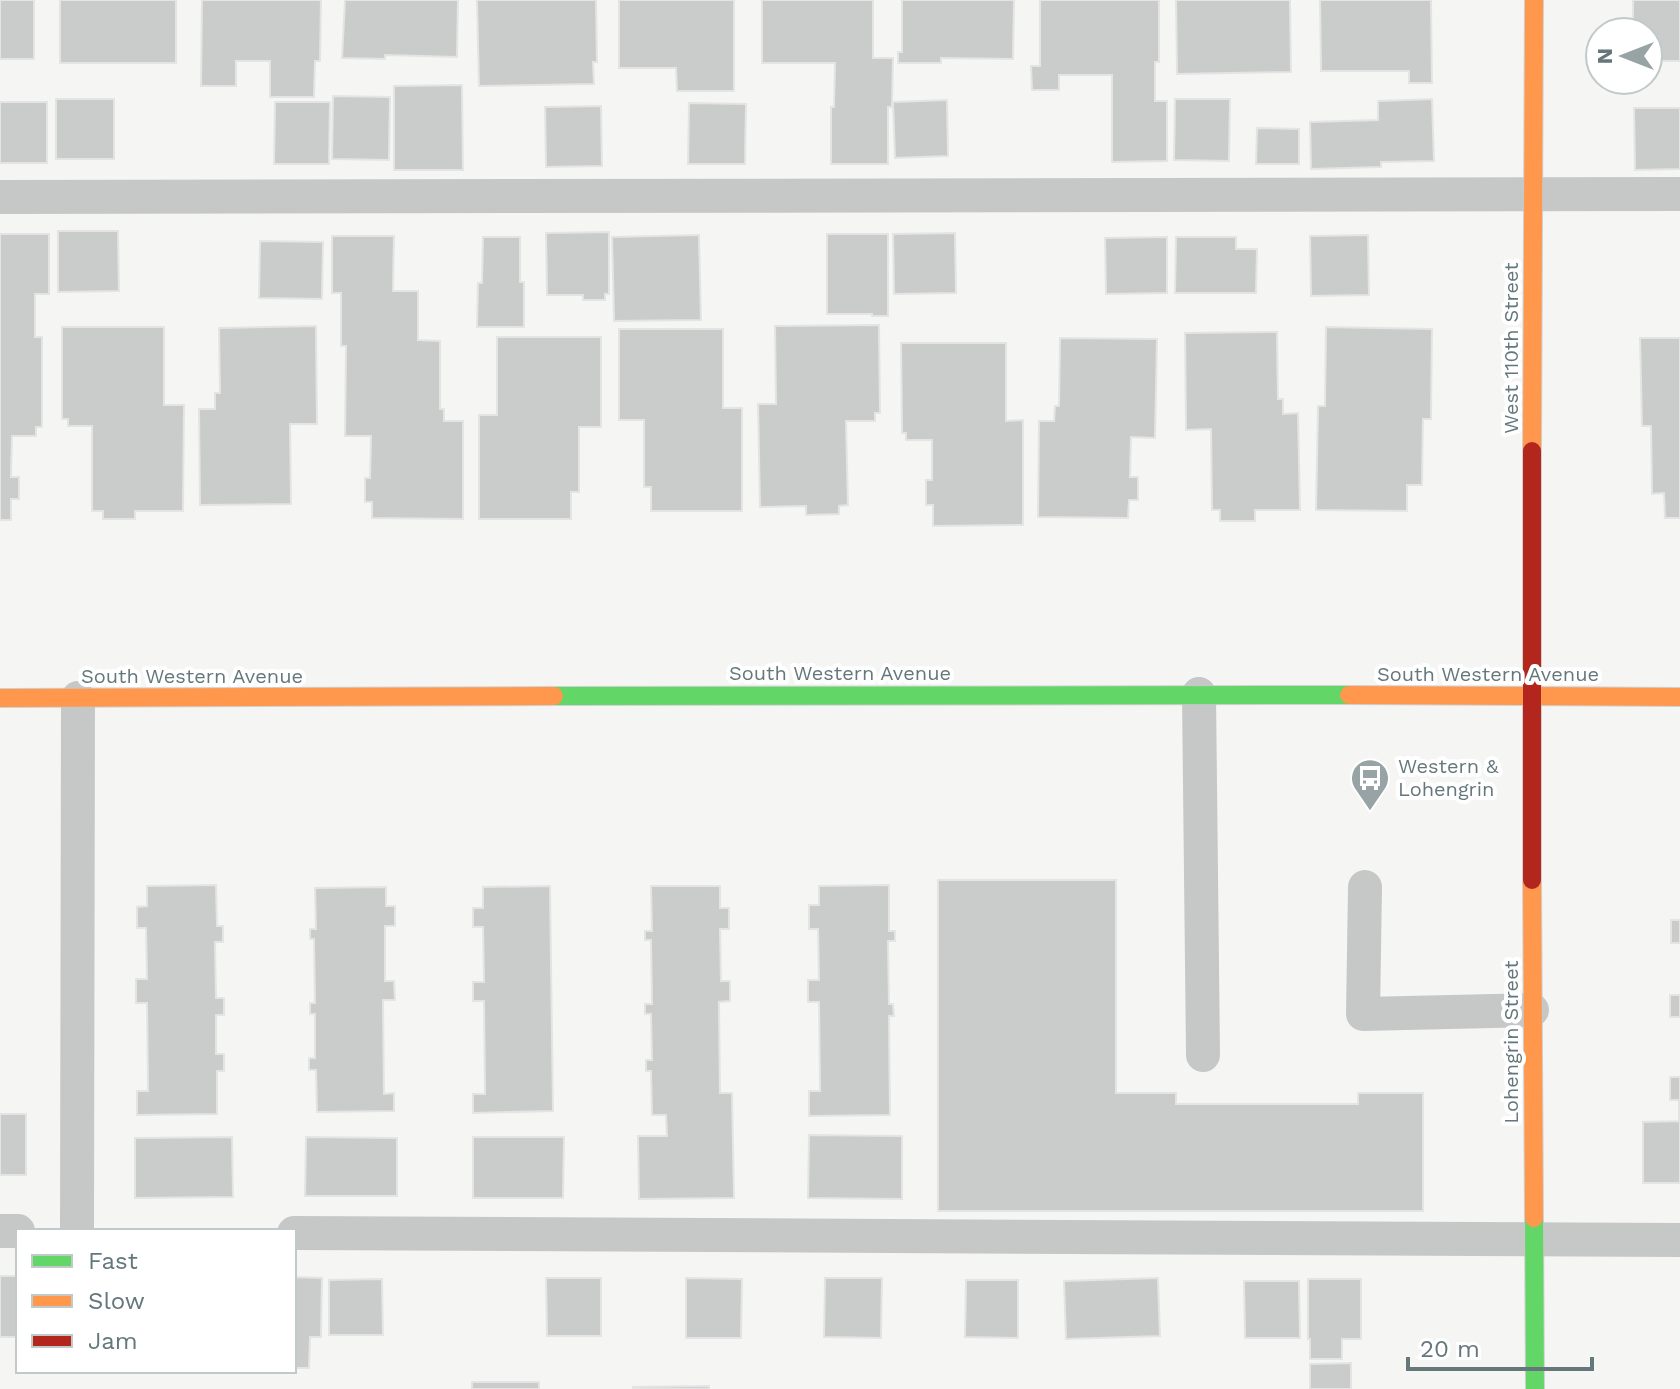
<svg xmlns="http://www.w3.org/2000/svg" width="1680" height="1389" font-family="'Work Sans',sans-serif">
<rect width="100%" height="100%" fill="#f5f5f4"/>
<!-- building -->
<g fill="#cacccc" stroke="#e4e4e4" stroke-width="2">
<rect x="0" y="0" width="34" height="59"/>
<rect x="60" y="0" width="116" height="63"/>
<polygon points="202,0 321,0 320,61 315,61 314,97 270,97 270,61 236,61 236,86 201,86"/>
<polygon points="345,0 458,0 457,57 385,55 385,59 342,58"/>
<polygon points="477,0 596,0 597,62 593,62 594,84 479,86"/>
<polygon points="619,0 734,0 734,91 677,91 676,68 619,68"/>
<polygon points="762,0 873,0 873,58 893,58 892,107 888,107 888,164 831,164 831,107 834,107 835,63 762,63"/>
<polygon points="902,0 1014,0 1013,59 941,58 941,63 898,63 898,52 902,52"/>
<polygon points="1040,0 1159,0 1159,62 1155,62 1155,101 1167,101 1167,161 1112,162 1112,75 1059,75 1059,90 1032,90 1031,66 1040,66"/>
<polygon points="1176,0 1290,0 1291,72 1177,74"/>
<polygon points="1320,0 1431,0 1432,83 1409,83 1409,71 1321,71"/>
<polygon points="1633,0 1680,0 1680,61 1648,61 1648,32 1633,32"/>
<polygon points="462,85 463,170 394,170 394,86"/>
<polygon points="333,96 390,97 389,160 332,159"/>
<rect x="56" y="99" width="58" height="60"/>
<polygon points="1175,99 1230,99 1229,161 1174,160"/>
<polygon points="1432,99 1434,161 1381,162 1381,167 1311,169 1310,122 1378,120 1378,101"/>
<polygon points="947,100 948,156 895,158 893,102"/>
<rect x="0" y="102" width="47" height="61"/>
<polygon points="275,102 330,102 329,164 274,164"/>
<polygon points="689,103 746,104 745,164 688,164"/>
<polygon points="601,106 602,166 546,167 545,107"/>
<polygon points="1634,108 1680,108 1680,169 1635,170"/>
<polygon points="1257,128 1299,129 1299,164 1256,164"/>
<polygon points="58,231 118,231 119,291 58,292"/>
<polygon points="609,232 609,294 605,294 605,300 583,300 583,295 547,295 546,233"/>
<polygon points="955,233 956,293 894,294 893,234"/>
<polygon points="0,234 49,234 49,294 35,294 35,337 42,337 42,427 36,427 36,436 12,436 11,477 19,477 19,499 11,499 11,520 0,520"/>
<polygon points="827,234 888,234 888,316 872,316 872,314 827,314"/>
<polygon points="699,235 701,320 614,321 612,237"/>
<polygon points="1368,235 1369,295 1311,296 1310,236"/>
<polygon points="332,236 394,236 393,291 418,291 418,340 440,341 440,409 444,409 444,421 463,421 463,519 372,518 372,502 365,502 365,478 370,478 371,436 345,436 346,346 341,346 341,293 332,293"/>
<polygon points="483,237 520,237 520,282 524,282 524,327 477,327 478,283 482,283"/>
<polygon points="1167,237 1167,293 1106,294 1105,238"/>
<polygon points="1176,237 1236,237 1236,249 1257,249 1256,293 1175,293"/>
<polygon points="260,241 323,242 322,299 259,298"/>
<polygon points="879,325 880,413 875,413 875,421 846,421 848,505 839,506 839,514 806,515 806,506 760,507 758,404 776,404 775,326"/>
<polygon points="316,326 317,424 290,424 291,504 200,505 199,409 215,409 215,393 220,393 219,328"/>
<polygon points="62,327 164,327 164,405 184,405 183,511 135,511 135,519 103,519 103,511 92,511 92,426 68,426 68,419 62,419"/>
<polygon points="1326,327 1432,329 1431,419 1423,419 1422,485 1407,485 1407,511 1316,510 1318,406 1325,406"/>
<polygon points="619,329 723,329 723,408 742,408 742,511 651,511 651,487 644,487 644,420 619,420"/>
<polygon points="1277,332 1278,399 1283,399 1283,414 1298,413 1300,510 1255,510 1255,521 1220,521 1220,510 1212,510 1211,429 1186,430 1185,333"/>
<polygon points="497,337 601,337 601,427 579,427 579,492 571,492 571,519 479,519 479,415 497,415"/>
<polygon points="1060,338 1157,339 1155,438 1131,437 1130,477 1138,477 1138,500 1129,500 1128,518 1038,517 1039,421 1054,421 1055,406 1059,406"/>
<polygon points="1640,338 1680,338 1680,518 1665,518 1664,493 1652,494 1651,426 1642,426"/>
<polygon points="901,343 1006,343 1006,421 1023,420 1023,525 933,526 933,505 926,505 926,480 932,480 932,440 906,440 906,433 902,433"/>
<polygon points="938,880 1116,880 1116,1093 1176,1093 1176,1104 1358,1104 1358,1093 1423,1093 1423,1211 938,1211"/>
<polygon points="216,885 217,926 223,926 223,942 215,942 216,998 224,998 224,1015 216,1015 216,1054 224,1054 224,1071 217,1071 217,1114 137,1115 137,1091 148,1091 147,1003 136,1003 136,979 147,979 146,928 137,928 137,907 147,906 147,886"/>
<polygon points="889,885 889,931 895,931 895,941 888,941 889,1004 893,1004 894,1016 889,1016 890,1115 809,1116 809,1091 820,1091 819,1002 808,1002 808,980 819,980 818,929 809,929 809,905 819,905 819,886"/>
<polygon points="550,886 553,1111 473,1113 473,1094 485,1094 484,1001 473,1001 473,982 484,982 483,927 473,927 473,908 483,908 483,887"/>
<polygon points="651,886 720,886 720,908 729,908 729,929 720,929 721,981 730,981 730,1001 719,1002 720,1093 732,1093 734,1198 639,1199 638,1136 667,1136 666,1115 652,1115 651,1071 646,1071 646,1060 652,1060 651,1014 645,1014 645,1004 652,1004 651,940 645,940 645,931 652,931"/>
<polygon points="386,887 386,906 395,906 395,926 385,926 385,981 394,981 395,1000 383,1000 384,1094 394,1093 394,1111 317,1112 316,1070 309,1070 309,1058 315,1058 315,1014 310,1014 310,1003 315,1003 314,939 310,939 310,929 316,929 315,888"/>
<rect x="1671" y="920" width="9" height="23"/>
<rect x="1670" y="995" width="10" height="22"/>
<polygon points="1670,1077 1680,1077 1680,1183 1643,1183 1643,1122 1679,1121 1679,1100 1670,1100"/>
<rect x="0" y="1114" width="26" height="61"/>
<polygon points="809,1135 902,1136 902,1199 808,1198"/>
<polygon points="232,1137 233,1197 135,1198 135,1138"/>
<polygon points="306,1137 397,1138 397,1196 305,1196"/>
<polygon points="473,1137 564,1137 563,1198 473,1198"/>
<rect x="0" y="1276" width="18" height="61"/>
<polygon points="294,1277 322,1278 321,1337 310,1337 309,1368 294,1368"/>
<polygon points="546,1278 601,1278 601,1336 547,1336"/>
<polygon points="686,1278 742,1279 741,1338 686,1338"/>
<polygon points="825,1278 882,1278 881,1338 824,1337"/>
<polygon points="1158,1278 1160,1336 1066,1339 1064,1281"/>
<polygon points="382,1279 383,1335 329,1335 329,1280"/>
<polygon points="1308,1279 1361,1279 1361,1339 1342,1339 1342,1359 1310,1359 1310,1339 1308,1339"/>
<polygon points="966,1280 1018,1280 1018,1338 965,1337"/>
<polygon points="1244,1281 1299,1281 1300,1338 1245,1338"/>
<polygon points="1351,1363 1351,1389 1310,1389 1310,1364"/>
<rect x="472" y="1382" width="67" height="7"/>
<polygon points="709,1386 709,1389 633,1389 633,1387"/>
</g>
<g fill="none" stroke-linecap="round" stroke-linejoin="round">
<defs>
<g id="fast">
<polyline points="554,696 1349,695"/>
<polyline points="1534,1218 1535,1389"/>
</g>
<g id="slow">
<polyline points="1532,451 1534,0"/>
<polyline points="1349,695 1680,697"/>
<polyline points="0,698 554,696"/>
<polyline points="1532,880 1534,1218"/>
</g>
<polyline id="jam" points="1532,451 1532,880"/>
</defs>
<!-- fast casing -->
<use href="#fast" stroke="#d0d1d1" stroke-width="20"/>
<!-- slow casing -->
<use href="#slow" stroke="#d0d1d1" stroke-width="20"/>
<!-- jam casing -->
<use href="#jam" stroke="#d0d1d1" stroke-width="20"/>
<!-- lane -->
<g stroke="#c6c8c8" stroke-width="34">
<polyline points="0,197 1680,194"/>
<polyline points="1199,694 1203,1055"/>
<polyline points="1365,887 1363,1014 1532,1010"/>
<polyline points="0,1231 18,1231"/>
<polyline points="77,1231 78,698"/>
<polyline points="294,1233 1680,1240"/>
</g>
<!-- fast -->
<use href="#fast" stroke="#63d668" stroke-width="18"/>
<!-- slow -->
<use href="#slow" stroke="#ff974d" stroke-width="18"/>
<!-- jam -->
<use href="#jam" stroke="#b3261e" stroke-width="18"/>
</g>
<!-- icons -->
<defs>
<symbol id="bus-pin" viewBox="-11 -11 22 30"><path d="M0 17L-7.5 6A9.5 9.5 0 1 1 7.5 6Z" fill="#97a3a5" stroke="#fff"/><path d="M-5-6H5V4H4V6H2V4H-2V6H-4V4H-5ZM-3.5-4V0h7V-4ZM-3.5 1.2v1.5H-2V1.2ZM2 1.2v1.5H3.5V1.2Z" fill="#fff"/></symbol>
</defs>
<g fill-rule="evenodd">
<use href="#bus-pin" x="1348" y="756" width="44" height="60"/>
</g>
<g text-anchor="middle" dominant-baseline="central" stroke-width="8" stroke-linejoin="round" paint-order="stroke">
<!-- street labels -->
<g font-size="20" fill="#64777b" stroke="#fff">
<text transform="translate(1511 348) rotate(-90)">West 110th Street</text>
<text x="840" y="673">South Western Avenue</text>
<text x="1488" y="674">South Western Avenue</text>
<text x="192" y="676">South Western Avenue</text>
<text transform="translate(1511 1042) rotate(-90)">Lohengrin Street</text>
</g>
<!-- poi labels -->
<g font-size="20" fill="#64777b" stroke="#fff" text-anchor="start">
<text x="1398" y="766">Western &amp;<tspan x="1398" dy="23">Lohengrin</tspan></text>
</g>
</g>
<!-- legend -->
<rect x="16" y="1229" width="280" height="144" fill="#ffffff" stroke="#c1c9ca" stroke-width="2"/>
<rect x="32" y="1255" width="40" height="12" fill="#63d668" stroke="#c1c9ca" stroke-width="2"/>
<text x="88" y="1269" font-size="24" fill="#64777b">Fast</text>
<rect x="32" y="1295" width="40" height="12" fill="#ff974d" stroke="#c1c9ca" stroke-width="2"/>
<text x="88" y="1309" font-size="24" fill="#64777b">Slow</text>
<rect x="32" y="1335" width="40" height="12" fill="#b3261e" stroke="#c1c9ca" stroke-width="2"/>
<text x="88" y="1349" font-size="24" fill="#64777b">Jam</text>
<!-- north arrow -->
<g transform="translate(1624 56) rotate(270)"><circle r="38" fill="#ffffff" stroke="#c1c9ca" stroke-width="2"/>
<path d="M0-6L14 30L0 20L-14 30Z" fill="#97a3a5"/>
<text y="-12" font-size="22" font-weight="bold" text-anchor="middle" fill="#64777b">N</text>
</g>
<!-- scale -->
<path d="M1408 1357v12h184v-12" fill="none" stroke="#64777b" stroke-width="4"/>
<text x="1420" y="1357" font-size="24" fill="#64777b" stroke="#ffffff" stroke-width="6" paint-order="stroke">20 m</text>
</svg>
